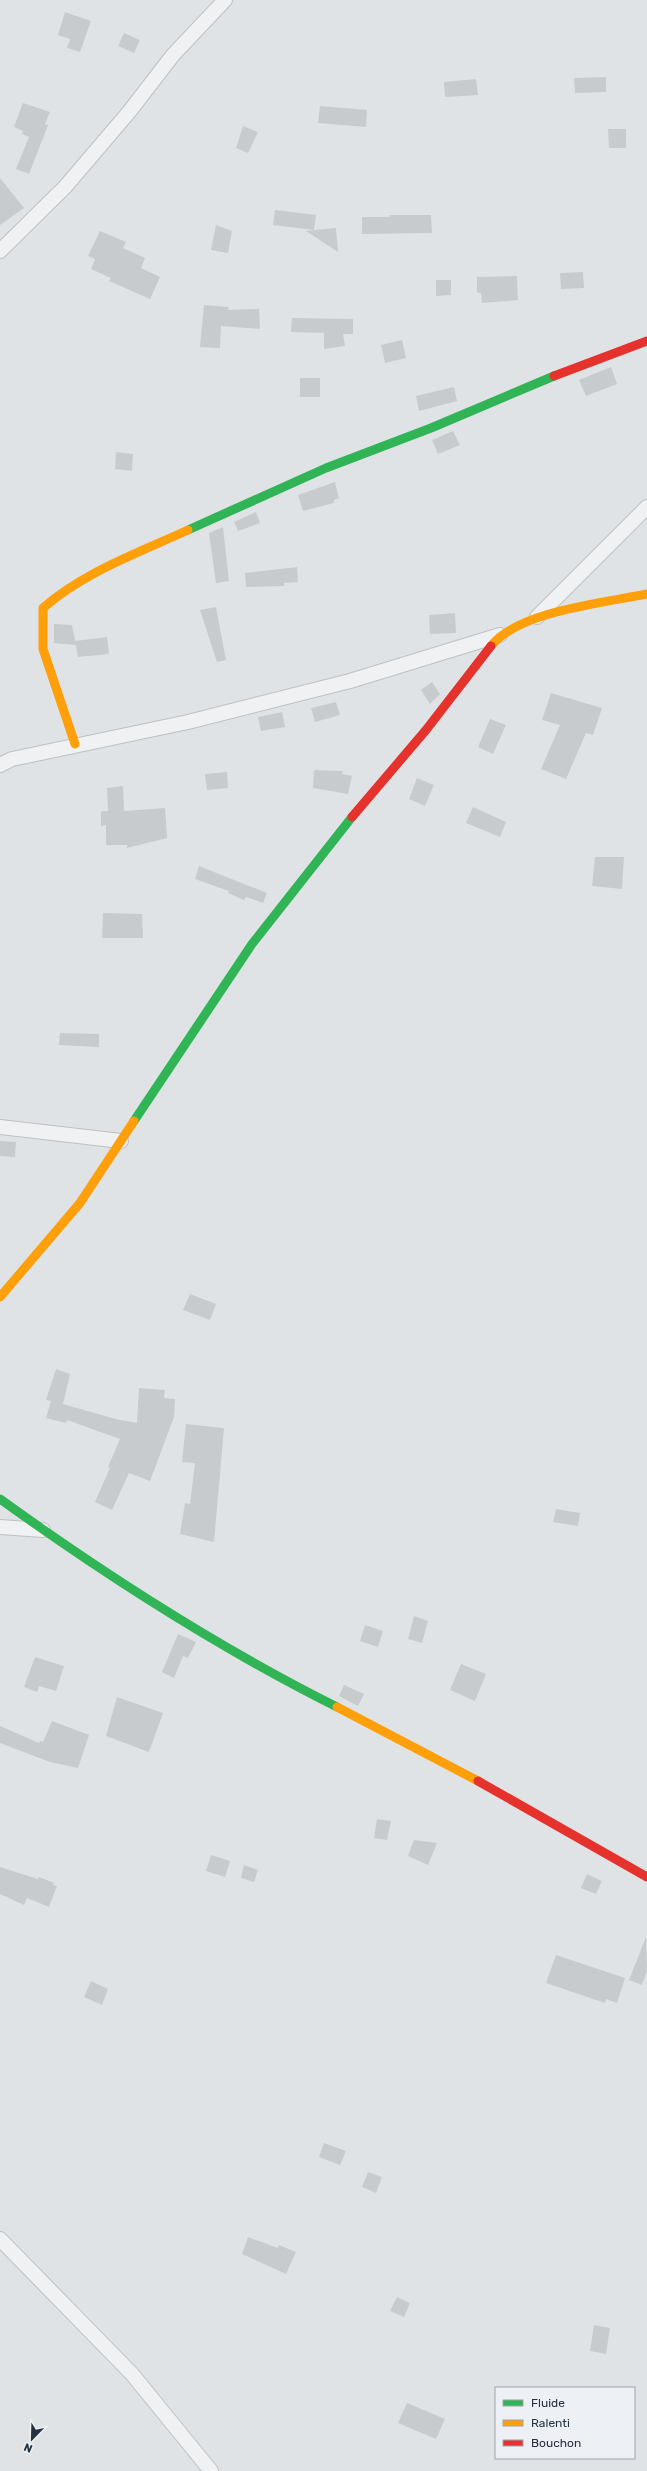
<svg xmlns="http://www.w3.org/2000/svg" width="647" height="2471" font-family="Rubik,sans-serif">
<rect width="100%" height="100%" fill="#e0e3e6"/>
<!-- building -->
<g fill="#c8cbce">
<polygon points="65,12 91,21 80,52 67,48 70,39 58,35"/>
<polygon points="124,33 140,40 134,53 118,46"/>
<polygon points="606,77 606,92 575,93 574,78"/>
<polygon points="476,79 478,95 445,97 444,82"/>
<polygon points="23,103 50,112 45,124 48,125 29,174 16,169 29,137 22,134 23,131 14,127"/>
<polygon points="320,106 367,110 366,127 318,123"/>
<polygon points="243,126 258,132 248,153 236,148"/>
<polygon points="608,129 626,129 626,148 609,148"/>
<polygon points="0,178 24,208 0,225"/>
<polygon points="275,210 316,215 314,230 273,225"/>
<polygon points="389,215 431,215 432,233 362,234 362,217 389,217"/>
<polygon points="216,225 232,231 228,253 211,250"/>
<polygon points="336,228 338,252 306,231"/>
<polygon points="100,231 126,242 123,248 145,258 141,268 160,277 150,299 109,281 111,278 91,269 95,259 88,256"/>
<polygon points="583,272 584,288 561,289 560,273"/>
<polygon points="517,276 518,300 482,303 481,293 477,293 477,277"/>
<polygon points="436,280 451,280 451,295 436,296"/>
<polygon points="204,305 229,307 228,310 259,309 260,329 221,326 220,348 200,347"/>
<polygon points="292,318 353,319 353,334 343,334 345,346 324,349 324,333 291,332"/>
<polygon points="402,340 406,358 385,363 381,345"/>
<polygon points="611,367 617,384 586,396 579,380"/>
<rect x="300" y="378" width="20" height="19"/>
<polygon points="454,387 457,401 419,411 416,396"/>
<polygon points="453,431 460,445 438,454 432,440"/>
<polygon points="116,452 133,454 132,471 115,469"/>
<polygon points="335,482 339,498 334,500 334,503 303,511 298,495"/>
<polygon points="256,512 260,523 238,531 234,522"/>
<polygon points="223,527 229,581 216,583 209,533"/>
<polygon points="297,567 298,582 284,583 284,586 246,587 245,573"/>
<polygon points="216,607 226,660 217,662 200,610"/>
<polygon points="455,613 456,633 430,634 429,615"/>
<polygon points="54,624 72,625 76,645 75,641 107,637 109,654 78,657 76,645 54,643"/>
<polygon points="432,682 440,694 430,704 421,690"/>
<polygon points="551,693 602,708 593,735 586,733 566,779 541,769 560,725 542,720"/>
<polygon points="336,702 340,715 315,722 311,708"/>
<polygon points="282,712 285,727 261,731 258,717"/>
<polygon points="490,719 506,725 493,754 478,747"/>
<polygon points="314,770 343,771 342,774 352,776 348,794 313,788"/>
<polygon points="227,772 228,788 207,790 205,774"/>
<polygon points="417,778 434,785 425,806 409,799"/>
<polygon points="123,786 124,811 165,808 167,838 127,848 127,845 106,845 106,825 101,826 101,811 108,811 107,788"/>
<polygon points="473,807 506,822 500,837 466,823"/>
<polygon points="595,857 624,857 622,889 592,886"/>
<polygon points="199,866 267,893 263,903 246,897 244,900 228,893 229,891 195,879"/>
<polygon points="103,913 142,914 143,938 102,938"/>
<polygon points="60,1033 99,1034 99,1047 59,1045"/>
<polygon points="0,1141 16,1142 15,1157 0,1156"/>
<polygon points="190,1294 216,1304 210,1320 183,1310"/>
<polygon points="56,1369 70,1374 63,1404 116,1419 137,1423 139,1388 165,1390 164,1398 175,1399 174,1417 150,1481 129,1473 112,1510 95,1502 110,1468 108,1467 120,1439 67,1420 66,1423 46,1418 51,1401 46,1400"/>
<polygon points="186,1424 224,1428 214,1542 180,1534 185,1503 190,1504 195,1463 182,1462"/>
<polygon points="556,1509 580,1513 578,1526 553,1522"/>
<polygon points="414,1616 428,1621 422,1643 408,1639"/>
<polygon points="365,1625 383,1631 378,1647 360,1641"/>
<polygon points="178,1634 196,1642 188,1658 183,1656 174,1678 162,1672"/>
<polygon points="35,1657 64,1666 56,1691 39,1686 37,1692 24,1687"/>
<polygon points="461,1664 486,1674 475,1701 450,1690"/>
<polygon points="344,1685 364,1694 358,1706 339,1696"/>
<polygon points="117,1697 163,1713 149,1752 106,1736"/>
<polygon points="52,1721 89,1735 78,1768 50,1762 0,1743 0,1726 39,1743 40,1741 43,1742"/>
<polygon points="377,1819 391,1821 387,1840 374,1838"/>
<polygon points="414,1840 437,1843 428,1865 408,1856"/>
<polygon points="211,1855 230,1861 225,1877 206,1871"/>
<polygon points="244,1865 258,1870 254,1882 241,1878"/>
<polygon points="0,1867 38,1879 39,1877 54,1883 53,1885 57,1886 49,1907 27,1898 24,1905 0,1894"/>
<polygon points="587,1874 602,1881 596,1894 581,1888"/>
<polygon points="646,1937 647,1970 642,1985 629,1980"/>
<polygon points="556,1955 625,1978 617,2003 606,1999 605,2003 546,1983"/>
<polygon points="91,1981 108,1989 102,2005 84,1997"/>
<polygon points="324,2143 346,2151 340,2165 319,2157"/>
<polygon points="368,2172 382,2177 376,2193 362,2187"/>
<polygon points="248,2237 278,2248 279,2245 296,2252 286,2274 242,2254"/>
<polygon points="397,2297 410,2303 404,2317 390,2311"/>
<polygon points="594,2325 610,2328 606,2354 590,2351"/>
<polygon points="407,2403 445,2419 436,2439 398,2423"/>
</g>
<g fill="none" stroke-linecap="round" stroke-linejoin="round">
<defs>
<g id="street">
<polyline points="0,251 65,187 129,112 173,55 225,0"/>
<polyline points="537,617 647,507"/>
<polyline points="0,765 12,759 188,722 350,681 500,635"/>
<polyline points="0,1127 121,1141"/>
<polyline points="0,1527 43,1530"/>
<polyline points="0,2239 132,2374 211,2471"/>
</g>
</defs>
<!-- street casing -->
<use href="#street" stroke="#bec1c4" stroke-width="16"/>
<!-- street -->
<use href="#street" stroke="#eff1f2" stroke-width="14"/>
<!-- fast -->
<g stroke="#30b455" stroke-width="9">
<polyline points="188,530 326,468 431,428 554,376"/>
<polyline points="134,1121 252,944 352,817"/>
<path d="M0 1499C107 1576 219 1648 337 1707"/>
</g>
<!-- slow -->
<g stroke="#ff9f0a" stroke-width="9">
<path d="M491 646C519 611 603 603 647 594"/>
<path d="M75 744 43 649V608C84 572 138 553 188 530"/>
<polyline points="0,1297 80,1203 134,1121"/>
<polyline points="337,1707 478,1781"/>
</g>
<!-- jam -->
<g stroke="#e5322d" stroke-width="9">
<polyline points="554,376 647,341"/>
<polyline points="352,817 426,730 491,646"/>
<polyline points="478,1781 647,1877"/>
</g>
</g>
<!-- legend -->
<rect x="495" y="2387" width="140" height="72" fill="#edf1f6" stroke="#9da4ad"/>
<rect x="503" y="2400" width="20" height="6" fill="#30b455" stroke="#9da4ad"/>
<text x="531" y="2407" font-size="12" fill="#26313f">Fluide</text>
<rect x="503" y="2420" width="20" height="6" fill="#ff9f0a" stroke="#9da4ad"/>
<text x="531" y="2427" font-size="12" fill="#26313f">Ralenti</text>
<rect x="503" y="2440" width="20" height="6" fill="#e5322d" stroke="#9da4ad"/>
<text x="531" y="2447" font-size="12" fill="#26313f">Bouchon</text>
<!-- north arrow -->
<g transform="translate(32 2439) rotate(203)" stroke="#edf1f6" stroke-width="3" paint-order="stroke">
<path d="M0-3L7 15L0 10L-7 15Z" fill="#26313f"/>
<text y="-6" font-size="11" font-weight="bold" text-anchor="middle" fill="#26313f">N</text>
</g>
</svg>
